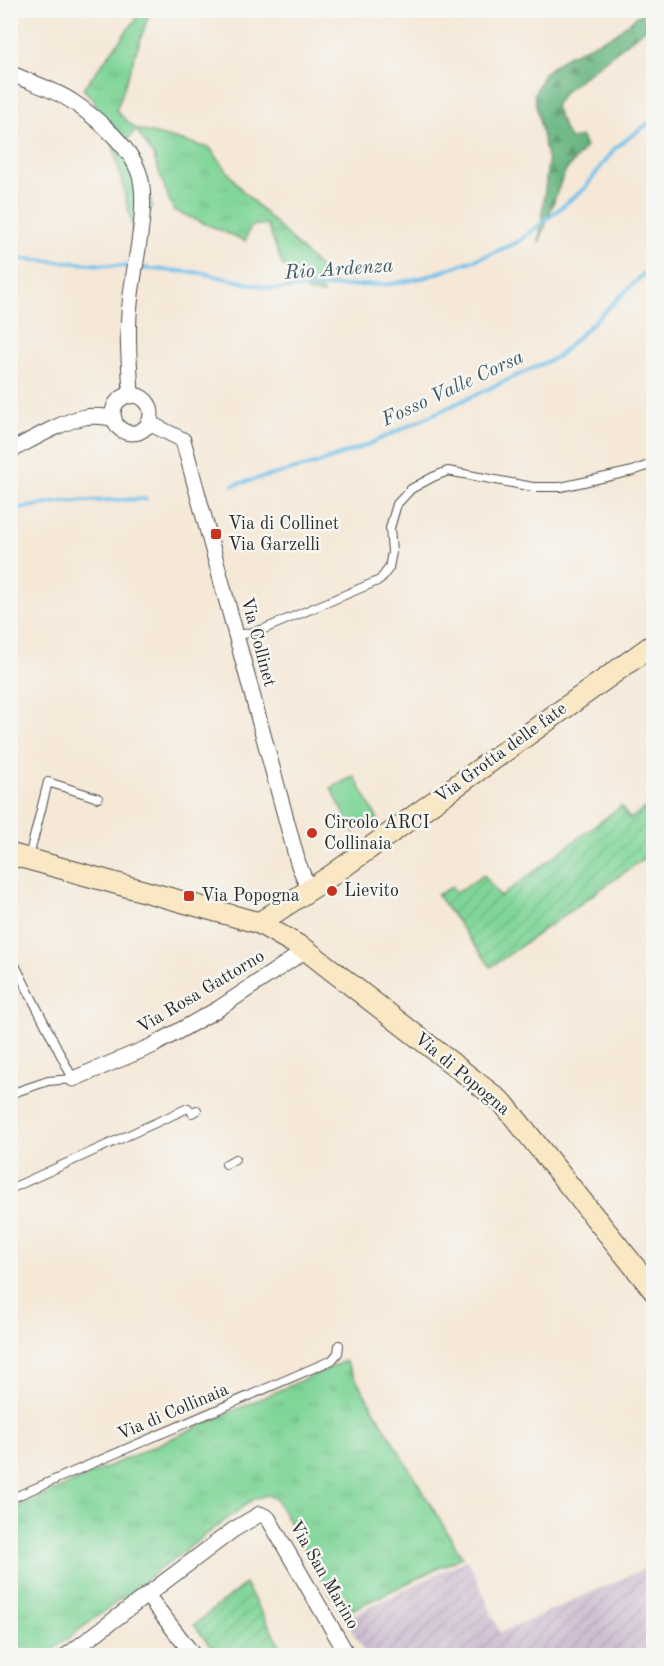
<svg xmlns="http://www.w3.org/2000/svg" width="664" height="1666" font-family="'Old Standard TT',serif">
<defs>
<pattern id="industrial-furrows" width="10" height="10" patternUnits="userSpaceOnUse" patternTransform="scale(1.5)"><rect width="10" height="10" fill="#cebed1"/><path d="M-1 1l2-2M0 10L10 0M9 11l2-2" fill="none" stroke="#b1a3b4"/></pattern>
<pattern id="grass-tufts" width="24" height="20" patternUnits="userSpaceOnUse" patternTransform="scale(1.5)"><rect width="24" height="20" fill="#80d599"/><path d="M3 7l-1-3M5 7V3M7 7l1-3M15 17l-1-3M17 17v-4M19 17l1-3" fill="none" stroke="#6fb784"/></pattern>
<pattern id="forest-firs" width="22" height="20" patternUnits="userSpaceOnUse" patternTransform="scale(1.5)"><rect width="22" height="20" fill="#68b681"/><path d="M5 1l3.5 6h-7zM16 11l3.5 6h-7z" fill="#56946a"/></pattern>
<pattern id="garden-furrows" width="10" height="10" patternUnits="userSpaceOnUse" patternTransform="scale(1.5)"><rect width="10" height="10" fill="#80d599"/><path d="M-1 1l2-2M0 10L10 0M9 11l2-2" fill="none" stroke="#6fb784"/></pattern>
</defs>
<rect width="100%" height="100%" fill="#f6f6f2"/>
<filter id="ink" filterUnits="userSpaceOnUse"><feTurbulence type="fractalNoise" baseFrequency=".0167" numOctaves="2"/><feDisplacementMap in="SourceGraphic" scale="12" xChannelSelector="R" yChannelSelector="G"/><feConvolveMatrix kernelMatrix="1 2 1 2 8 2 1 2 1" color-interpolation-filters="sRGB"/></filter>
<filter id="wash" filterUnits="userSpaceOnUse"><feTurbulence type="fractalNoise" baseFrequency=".008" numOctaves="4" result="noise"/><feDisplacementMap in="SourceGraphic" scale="24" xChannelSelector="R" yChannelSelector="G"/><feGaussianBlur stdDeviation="1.35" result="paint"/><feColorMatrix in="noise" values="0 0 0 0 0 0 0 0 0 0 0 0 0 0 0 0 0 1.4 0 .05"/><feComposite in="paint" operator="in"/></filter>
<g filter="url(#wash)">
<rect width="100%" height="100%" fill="#f5e8d7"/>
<!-- industrial -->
<polygon fill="url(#industrial-furrows)" points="468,1559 500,1633 653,1565 653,1655 366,1655 345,1619"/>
<!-- grass -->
<g fill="url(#grass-tufts)" stroke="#568062" stroke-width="1.5">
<polygon points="142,11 150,11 116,111 136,129 210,148 240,188 335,283 316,281 323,294 308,292 297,274 283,266 267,224 251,226 245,241 173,210 153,155 136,129 126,142 141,161 152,207 135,238 111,137 98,118 94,100 83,89"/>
<polygon points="345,1361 462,1557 343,1614 275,1498 267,1495 252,1500 46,1655 11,1655 11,1510"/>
</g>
<!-- forest -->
<polygon fill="url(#forest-firs)" stroke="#4a7056" stroke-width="1.5" points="643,11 653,11 653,23 564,92 555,106 566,133 571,139 582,137 586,147 564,173 539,243 548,162 534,95 544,73 566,57 615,34"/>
<!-- garden -->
<g fill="url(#garden-furrows)" stroke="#568062" stroke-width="1.5">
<polygon points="653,802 653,852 491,967 437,895 452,887 456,893 484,875 500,897 621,806 630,819"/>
<polygon points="245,1584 286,1655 217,1655 194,1625"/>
</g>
<!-- pitch -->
<polygon fill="#80d599" stroke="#568062" stroke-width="1.5" points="354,776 378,820 354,832 331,788"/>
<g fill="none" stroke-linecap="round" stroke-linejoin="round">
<!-- stream -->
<g stroke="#6fc1eb" stroke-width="4">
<polyline points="10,258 132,267"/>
<polyline points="140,268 202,273 273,289 392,284 426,277 488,255 518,242 584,189 614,149 654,119"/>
<polyline points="233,485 315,464 365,446 557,357 654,264"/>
<polyline points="10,510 58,502 146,499"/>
</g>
</g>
</g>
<g filter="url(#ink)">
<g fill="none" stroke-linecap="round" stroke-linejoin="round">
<defs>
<g id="lane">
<polyline points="236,636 264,629 380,580 389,568 392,552 390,528 397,504 411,489 433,477 448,471 533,487 561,487 633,471 654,463"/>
<polyline points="29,857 48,782 98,798"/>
<polyline points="10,961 13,961 73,1079 48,1081 10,1094"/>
<polyline points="192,1113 197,1110"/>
<polyline points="226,1164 235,1159"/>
<polyline points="10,1189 188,1108"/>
<polyline points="10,1499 332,1360 338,1353 339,1345"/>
</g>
<g id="street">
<path d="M10 73C31 83 54 89 73 102 97 118 132 148 140 176 149 209 133 268 130 304 126 334 130 366 131 396"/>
<circle cx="132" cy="414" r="19"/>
<polyline points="149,423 183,440 298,863 309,890"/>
<path d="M10 451C31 440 63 421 85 417 94 415 105 417 114 418"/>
<polyline points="73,1079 152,1046 218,1009 306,950"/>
<polyline points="147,1595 194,1656"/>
<polyline points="66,1656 233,1530 260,1514 268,1518 348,1656"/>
</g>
<g id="secondary">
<polyline points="10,854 259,923 306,950 503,1103 654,1291"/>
<polyline points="259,923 332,875 654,644"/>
</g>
</defs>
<!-- lane casing -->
<use href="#lane" stroke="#494745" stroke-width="10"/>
<!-- street casing -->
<use href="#street" stroke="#494745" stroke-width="17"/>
<!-- secondary casing -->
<use href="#secondary" stroke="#494745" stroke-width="23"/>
<!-- lane -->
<use href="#lane" stroke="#fff" stroke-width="8"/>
<!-- street -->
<use href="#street" stroke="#fff" stroke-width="15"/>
<!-- secondary -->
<use href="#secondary" stroke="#fae7c3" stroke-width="21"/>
</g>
</g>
<!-- markers -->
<g fill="#c8321e" stroke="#f6f6f2" stroke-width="2">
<rect x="210" y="528" width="12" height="12" rx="3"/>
<circle cx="312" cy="833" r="6"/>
<circle cx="332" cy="891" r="6"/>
<rect x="183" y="890" width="12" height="12" rx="3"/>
</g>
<g text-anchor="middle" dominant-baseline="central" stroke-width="5" stroke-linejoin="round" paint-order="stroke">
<!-- poi labels -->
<g font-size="18" fill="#2b2b2b" stroke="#f6f6f2" text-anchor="start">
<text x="228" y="524">Via di Collinet<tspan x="228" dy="21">Via Garzelli</tspan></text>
<text x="324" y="823">Circolo ARCI<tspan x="324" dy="21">Collinaia</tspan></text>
<text x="344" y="891">Lievito</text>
<text x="201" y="896">Via Popogna</text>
</g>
<!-- street labels -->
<g font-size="18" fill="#2b2b2b" stroke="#f6f6f2">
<text transform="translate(258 642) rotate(75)">Via Collinet</text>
<text transform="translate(501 753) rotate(-36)">Via Grotta delle fate</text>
<text transform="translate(201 992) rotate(-31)">Via Rosa Gattorno</text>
<text transform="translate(462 1074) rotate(40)">Via di Popogna</text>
<text transform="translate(173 1412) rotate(-23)">Via di Collinaia</text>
<text transform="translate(324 1575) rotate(60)">Via San Marino</text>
</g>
<!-- water labels -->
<g font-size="20" font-style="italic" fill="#3f5865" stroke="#f6f6f2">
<text transform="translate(339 270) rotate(-4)">Rio Ardenza</text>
<text transform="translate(453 389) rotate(-25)">Fosso Valle Corsa</text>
</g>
</g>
<!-- margin -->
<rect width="664" height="1666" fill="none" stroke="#f6f6f2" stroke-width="36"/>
</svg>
